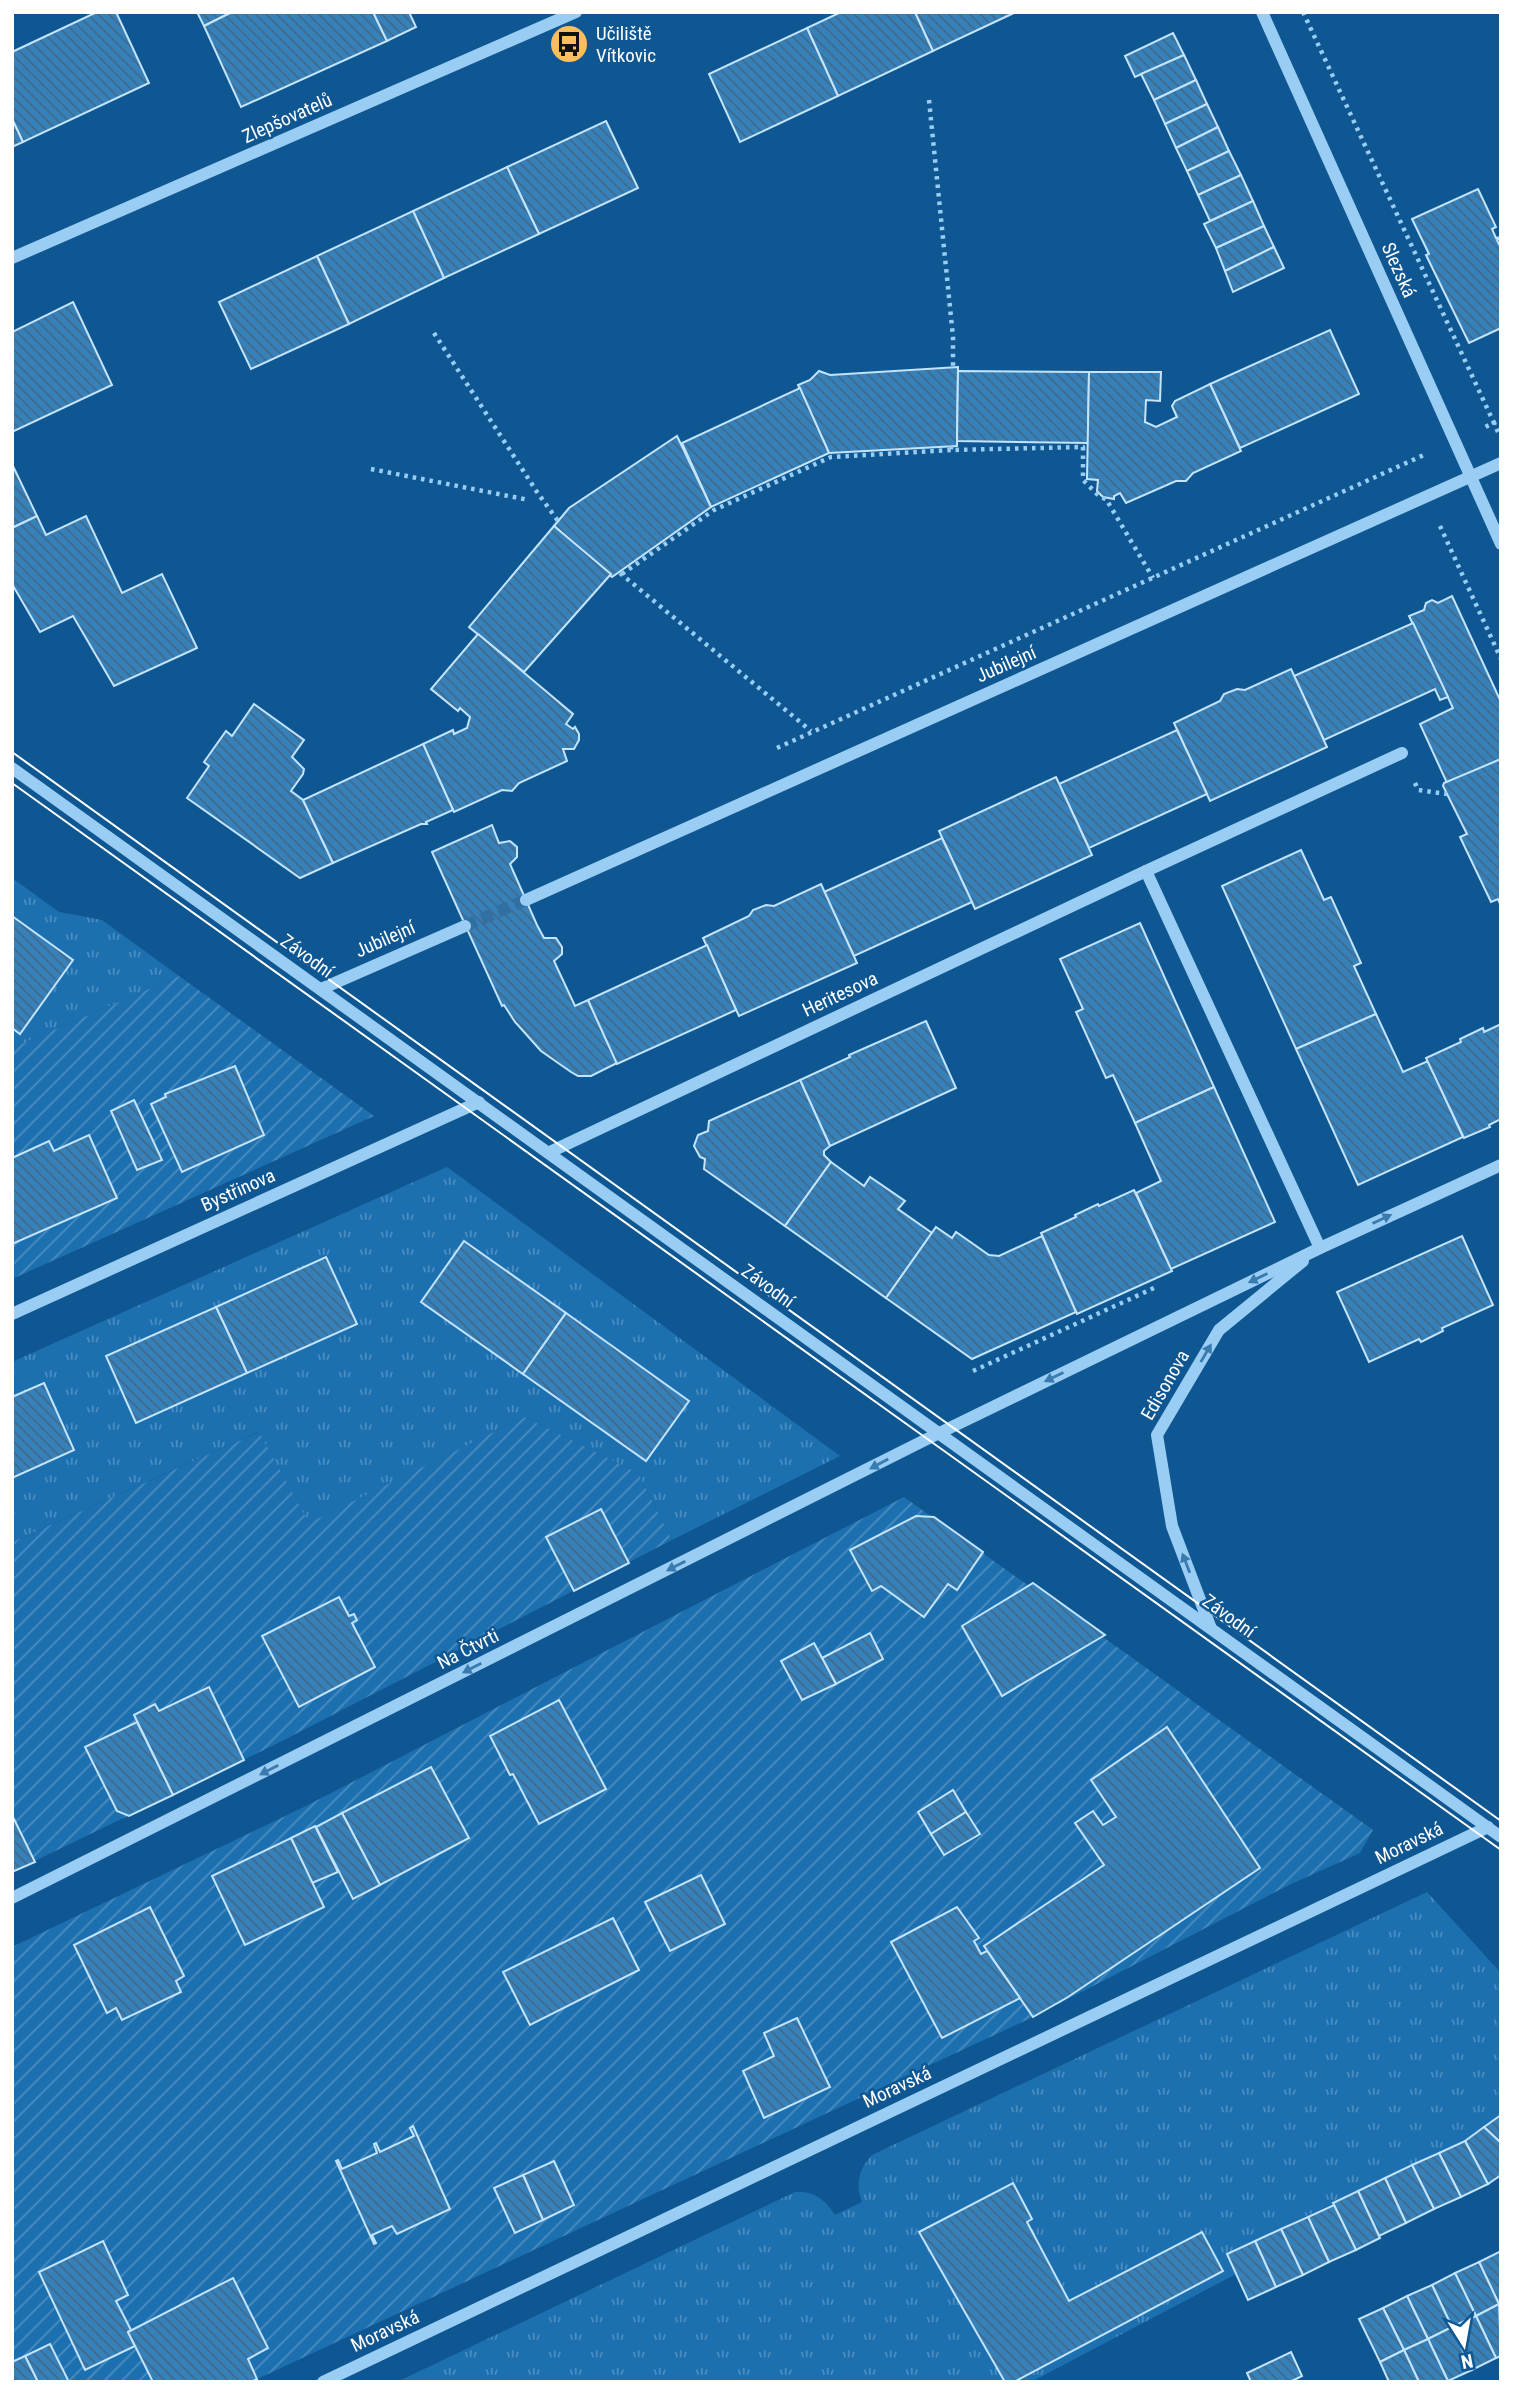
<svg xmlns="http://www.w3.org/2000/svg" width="1513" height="2394" font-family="'Roboto Condensed',sans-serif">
<defs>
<pattern id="grass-tufts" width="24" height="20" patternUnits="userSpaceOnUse" patternTransform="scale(1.75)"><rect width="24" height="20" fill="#1d70b0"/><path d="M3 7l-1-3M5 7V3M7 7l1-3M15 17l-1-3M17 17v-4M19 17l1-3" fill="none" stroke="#4a8dc0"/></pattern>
<pattern id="garden-furrows" width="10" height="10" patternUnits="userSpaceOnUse" patternTransform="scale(1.75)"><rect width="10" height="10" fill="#1d70b0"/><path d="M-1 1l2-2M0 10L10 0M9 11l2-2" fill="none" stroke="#4a8dc0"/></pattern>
<pattern id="building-back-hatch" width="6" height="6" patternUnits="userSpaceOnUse" patternTransform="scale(1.75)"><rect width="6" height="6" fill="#3781bb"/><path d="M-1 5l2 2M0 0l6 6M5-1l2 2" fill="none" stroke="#406989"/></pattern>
</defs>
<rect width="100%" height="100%" fill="#0f5792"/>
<!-- grass -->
<g fill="url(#grass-tufts)">
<polygon points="12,878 59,912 102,920 179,976 12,1048"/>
<polygon points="447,1167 840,1456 672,1540 638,1473 525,1417 309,1524 258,1432 12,1542 12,1362"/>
<path d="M1427 1892 1501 1973V2115L1465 2141 1227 2254 1236 2274 1031 2382H397L795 2192C814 2191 825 2199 835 2215L862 2202C855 2184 859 2169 872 2155Z"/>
</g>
<!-- garden -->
<g fill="url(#garden-furrows)">
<polygon points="179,976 374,1116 12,1279 12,1048"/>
<polygon points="525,1417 638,1473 672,1540 276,1744 12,1872 12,1542 259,1432 309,1523"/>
<polygon points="904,1497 1029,1586 1033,1583 1105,1635 1103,1637 1373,1830 1360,1853 1291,1884 1033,2017 251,2382 12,2382 12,1947 306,1806"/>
</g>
<!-- building -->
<g fill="url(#building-back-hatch)" stroke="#c2e4fe" stroke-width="2">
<polygon points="97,12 116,12 149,83 23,142 12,119 12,52"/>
<polygon points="197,12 232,12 204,26"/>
<polygon points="232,12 373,12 387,41 241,107 204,26"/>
<polygon points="373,12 409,12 416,27 387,41"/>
<polygon points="841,12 915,12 933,51 838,96 807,28"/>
<polygon points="915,12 1016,12 933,51"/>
<polygon points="807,28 838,96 740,142 709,74"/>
<polygon points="1173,33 1184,55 1135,77 1125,56"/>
<polygon points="1184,55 1196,80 1154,100 1141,74"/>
<polygon points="1196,80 1207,104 1165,124 1154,100"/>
<polygon points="1207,104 1218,127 1176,148 1165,124"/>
<polygon points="12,119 23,142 12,147"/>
<polygon points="606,121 638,188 539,234 507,167"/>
<polygon points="1218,127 1229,151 1187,171 1176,148"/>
<polygon points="1229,151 1241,175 1198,195 1187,171"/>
<polygon points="507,167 539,234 444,278 413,211"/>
<polygon points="1241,175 1253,201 1210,221 1198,195"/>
<polygon points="1478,189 1496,227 1492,229 1496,238 1501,237 1497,240 1501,248 1501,328 1469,343 1426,255 1429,254 1412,219"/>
<polygon points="1253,201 1264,226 1216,248 1204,224"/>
<polygon points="413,211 444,278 349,324 317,256"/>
<polygon points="1264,226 1274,247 1225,271 1216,248"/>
<polygon points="1274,247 1284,268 1233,292 1225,271"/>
<polygon points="317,256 349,324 251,369 219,302"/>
<polygon points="73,302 112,385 12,432 12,332"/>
<polygon points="1330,330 1359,394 1240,448 1210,384"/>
<polygon points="958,367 957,446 829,453 798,385 810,380 819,371 830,375"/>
<polygon points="958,371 1089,372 1088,443 957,441"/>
<polygon points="1089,372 1161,372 1160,401 1146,400 1145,422 1156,427 1177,417 1172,406 1175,401 1210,384 1241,451 1193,473 1186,481 1176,481 1126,503 1120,493 1114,496 1114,499 1103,497 1097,491 1098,480 1087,479"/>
<polygon points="800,388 829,453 711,507 682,443"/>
<polygon points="677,436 711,507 612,577 554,526 569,508"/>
<polygon points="12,464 37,516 12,528"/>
<polygon points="37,516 46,535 86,516 122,593 162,574 197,648 114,686 73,616 40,632 12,584 12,528"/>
<polygon points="554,526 611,574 524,672 469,627"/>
<polygon points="1452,596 1501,702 1501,759 1447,783 1420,724 1453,708 1409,616 1424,610 1426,603 1432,600 1438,603"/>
<polygon points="1413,623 1448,697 1440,700 1435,689 1324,740 1294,676"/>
<polygon points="478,634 573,714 566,724 573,729 575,727 579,734 579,740 574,749 563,749 567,761 519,783 512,791 502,790 454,812 423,744 453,730 454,734 467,728 470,717 460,708 458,711 431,689"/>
<polygon points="1291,669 1327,747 1210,801 1174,723 1220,701 1224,694 1237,689 1245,690"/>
<polygon points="254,704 304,740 292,757 304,769 303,774 291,791 303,800 333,863 300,878 187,798 209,766 204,762 226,731 232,736"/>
<polygon points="1177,730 1207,794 1089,848 1059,784"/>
<polygon points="423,744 453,810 426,822 427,824 421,824 333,863 303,800"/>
<polygon points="1501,759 1501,906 1498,899 1491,902 1460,837 1467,834 1443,786 1444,783"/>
<polygon points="1056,777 1092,855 975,909 939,831"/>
<polygon points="492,825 499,843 510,841 517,847 517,857 510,864 537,925 544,938 556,938 562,947 562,954 554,961 575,1006 588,1000 617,1063 591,1076 578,1076 571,1072 541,1051 515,1022 504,1005 502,1006 432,852"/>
<polygon points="942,838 972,902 854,956 824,892"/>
<polygon points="1301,850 1324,900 1331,897 1361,963 1354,966 1376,1014 1296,1049 1222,886"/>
<polygon points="821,884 857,963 739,1016 703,938 749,916 753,910 766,905 774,906"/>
<polygon points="12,916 73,960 20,1034 12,1028"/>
<polygon points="1140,923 1214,1087 1135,1123 1113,1075 1106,1078 1076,1012 1083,1009 1060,959"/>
<polygon points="707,945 736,1010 617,1064 588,1000"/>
<polygon points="1376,1014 1403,1072 1428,1061 1463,1137 1358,1185 1296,1049"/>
<polygon points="926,1021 956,1088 830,1146 800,1080 850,1057 849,1055"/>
<polygon points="1501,1024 1501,1119 1489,1125 1490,1127 1464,1138 1426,1058 1461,1042 1460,1039 1483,1028 1484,1032"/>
<polygon points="235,1066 264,1135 182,1172 151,1104 166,1097 165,1094"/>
<polygon points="800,1080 830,1146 824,1151 824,1155 831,1162 785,1226 704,1169 705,1159 700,1157 694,1146 698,1135 708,1131 709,1121"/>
<polygon points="1214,1087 1275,1222 1171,1269 1136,1193 1161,1181 1135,1123"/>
<polygon points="134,1100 162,1160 137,1170 111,1111"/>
<polygon points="89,1135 117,1198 12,1244 12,1158 49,1141 54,1151"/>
<polygon points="831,1162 864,1186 870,1177 905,1201 898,1209 932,1233 886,1298 785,1226"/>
<polygon points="1134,1190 1172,1271 1077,1314 1041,1233 1076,1217 1075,1215 1098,1204 1099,1206"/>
<polygon points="936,1227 952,1238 956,1232 989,1255 999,1256 1042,1236 1076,1312 972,1359 886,1298"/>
<polygon points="1462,1236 1493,1305 1442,1328 1443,1331 1421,1342 1419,1339 1369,1362 1337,1292"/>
<polygon points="464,1241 566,1313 523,1374 421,1302"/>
<polygon points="326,1257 357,1324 247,1373 216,1307"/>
<polygon points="216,1307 247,1373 136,1423 106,1356"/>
<polygon points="566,1313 689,1401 646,1461 523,1374"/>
<polygon points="44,1383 74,1450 12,1478 12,1397"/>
<polygon points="601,1509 629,1563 574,1591 546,1537"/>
<polygon points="916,1516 934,1517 983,1552 957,1590 948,1584 924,1617 881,1586 872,1591 850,1550"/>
<polygon points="1033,1583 1105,1635 1002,1696 962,1626"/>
<polygon points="339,1597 349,1616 354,1614 357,1620 352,1623 375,1667 299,1707 262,1636"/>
<polygon points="870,1633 883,1659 836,1684 822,1658"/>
<polygon points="814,1643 836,1684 802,1700 781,1661"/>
<polygon points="209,1687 244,1760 173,1795 134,1715 155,1704 159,1711"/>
<polygon points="559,1700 606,1789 539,1824 513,1774 510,1775 490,1736"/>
<polygon points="137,1722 173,1795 129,1816 117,1811 85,1747"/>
<polygon points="1167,1727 1260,1868 1068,1997 1033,2017 984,1946 1104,1865 1075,1823 1093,1811 1103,1825 1116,1817 1091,1780"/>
<polygon points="431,1767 469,1838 380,1885 342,1813"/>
<polygon points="953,1790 966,1812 931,1834 918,1812"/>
<polygon points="966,1812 980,1834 944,1855 931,1834"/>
<polygon points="342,1813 380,1885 353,1899 316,1827"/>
<polygon points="12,1815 35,1862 12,1872"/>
<polygon points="315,1826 338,1872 312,1883 291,1838"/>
<polygon points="291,1838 324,1907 245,1945 212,1876"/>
<polygon points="701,1875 725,1924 670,1951 645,1902"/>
<polygon points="150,1907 184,1976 176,1981 181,1992 122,2020 116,2008 107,2013 74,1945"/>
<polygon points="957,1907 979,1938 974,1941 981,1954 987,1951 1020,1998 942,2038 891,1942"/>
<polygon points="613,1918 639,1970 530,2025 503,1972"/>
<polygon points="797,2018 830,2087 764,2118 743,2071 774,2056 764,2033"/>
<polygon points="1501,2115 1501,2143 1484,2127"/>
<polygon points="413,2126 450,2209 397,2234 392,2226 372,2235 376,2243 374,2244 336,2161 338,2160 342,2169 377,2153 374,2144 376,2143 380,2152 414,2136 410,2128"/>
<polygon points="1484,2127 1501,2143 1501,2175 1488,2184 1465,2141"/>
<polygon points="1465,2141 1488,2184 1461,2197 1439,2153"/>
<polygon points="1439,2153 1461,2197 1434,2209 1412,2165"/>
<polygon points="554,2161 574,2205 543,2220 523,2175"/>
<polygon points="1412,2165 1434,2209 1406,2223 1385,2178"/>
<polygon points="523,2175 543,2220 515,2233 494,2188"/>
<polygon points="1385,2178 1406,2223 1379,2236 1358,2191"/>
<polygon points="1013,2183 1032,2219 1027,2222 1069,2301 1202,2232 1223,2271 1014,2382 1005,2382 919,2232"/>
<polygon points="1358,2191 1380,2238 1356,2250 1333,2203"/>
<polygon points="1334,2205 1356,2250 1329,2262 1308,2217"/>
<polygon points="1308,2217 1329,2262 1303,2275 1281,2229"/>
<polygon points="1281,2229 1303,2275 1276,2287 1255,2241"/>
<polygon points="103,2241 128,2295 116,2301 131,2330 128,2332 135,2346 85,2370 39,2272"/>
<polygon points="1255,2241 1276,2287 1248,2300 1227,2254"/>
<polygon points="1501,2251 1501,2304 1499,2304 1479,2262"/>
<polygon points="1479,2262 1499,2304 1476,2316 1455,2273"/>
<polygon points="1455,2273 1476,2316 1452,2327 1432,2285"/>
<polygon points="233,2278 268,2348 248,2359 257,2379 251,2382 153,2382 128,2332"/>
<polygon points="1432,2285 1452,2327 1428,2339 1407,2296"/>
<polygon points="1407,2296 1428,2339 1404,2350 1383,2308"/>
<polygon points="1499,2304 1501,2356 1496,2358 1476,2316"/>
<polygon points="1383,2308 1404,2350 1380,2362 1359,2319"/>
<polygon points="1476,2316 1496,2358 1472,2370 1452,2327"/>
<polygon points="1452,2327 1472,2370 1448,2381 1428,2339"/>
<polygon points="1428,2339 1448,2381 1447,2382 1419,2382 1404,2350"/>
<polygon points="50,2344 69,2382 38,2382 25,2356"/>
<polygon points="1404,2350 1419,2382 1389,2382 1380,2362"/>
<polygon points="1291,2352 1302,2376 1290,2382 1251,2382 1247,2373"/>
<polygon points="25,2356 38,2382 12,2382 12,2362"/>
</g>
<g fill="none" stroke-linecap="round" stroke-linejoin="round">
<!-- minor-tunnel -->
<polyline stroke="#3370a2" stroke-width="12" stroke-dasharray="12 6" stroke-linecap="butt" points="465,926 526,900"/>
<!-- path -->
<g stroke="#9acdf4" stroke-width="4.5" stroke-dasharray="3.5 5" stroke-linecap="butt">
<polyline points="1303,12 1494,423 1485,427"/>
<polyline points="929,100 953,337 953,367"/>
<polyline points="434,333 537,492 558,521"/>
<polyline points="1498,432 1494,423 1501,420"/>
<polyline points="951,446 951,450 1083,447 1083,480 1100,497 1106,499 1153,578"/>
<polyline points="371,469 529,500"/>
<polyline points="1440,526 1501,659"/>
<polyline points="620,573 811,731"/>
<polyline points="622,574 714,510 831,457 951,450"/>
<polyline points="777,748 1426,454"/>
<polyline points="1415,783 1418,790 1447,794"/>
<polyline points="973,1371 1154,1288"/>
</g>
<!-- minor -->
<g stroke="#9acdf4" stroke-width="12">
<polyline points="1262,12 1501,544"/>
<polyline points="12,258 576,12"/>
<polyline points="12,768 1501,1837"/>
<polyline points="1146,871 1320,1248"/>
<polyline points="526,900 1501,463"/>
<polyline points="321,989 465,926"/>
<polyline points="550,1152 1146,871 1402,753"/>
<polyline points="12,1314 479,1102"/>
<polyline points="1210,1626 1172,1526 1157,1435 1219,1330 1303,1261"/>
<polyline points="12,1898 927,1439 1320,1248 1501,1165"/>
<polyline points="323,2382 1488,1827"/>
</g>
<!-- tram -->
<g stroke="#fff" stroke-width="2">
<polyline points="12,752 1501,1821"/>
<polyline points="12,783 1501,1850"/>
</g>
</g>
<!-- one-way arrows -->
<defs><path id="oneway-solid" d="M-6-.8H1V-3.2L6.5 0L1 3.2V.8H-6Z" transform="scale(1.75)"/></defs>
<g fill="#397aaf">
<use href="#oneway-solid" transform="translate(1382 1219) rotate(-25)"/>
<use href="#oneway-solid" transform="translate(1258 1278) rotate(154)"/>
<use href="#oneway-solid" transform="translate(1206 1353) rotate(-60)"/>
<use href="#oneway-solid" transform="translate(1054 1377) rotate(154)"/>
<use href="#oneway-solid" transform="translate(879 1464) rotate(152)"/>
<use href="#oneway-solid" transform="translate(1186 1563) rotate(-111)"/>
<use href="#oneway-solid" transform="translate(676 1566) rotate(153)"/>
<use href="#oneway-solid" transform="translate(472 1668) rotate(153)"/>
<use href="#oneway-solid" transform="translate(269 1770) rotate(153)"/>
</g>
<!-- icons -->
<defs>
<symbol id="bus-disc" viewBox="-11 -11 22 22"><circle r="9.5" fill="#ffbe5d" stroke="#0f5792"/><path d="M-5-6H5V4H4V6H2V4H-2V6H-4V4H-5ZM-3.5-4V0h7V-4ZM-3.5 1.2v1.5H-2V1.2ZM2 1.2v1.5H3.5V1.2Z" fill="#111"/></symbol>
</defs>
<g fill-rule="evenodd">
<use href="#bus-disc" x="547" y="22" width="44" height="44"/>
</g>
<g text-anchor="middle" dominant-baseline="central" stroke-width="5" stroke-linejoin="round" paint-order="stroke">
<!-- poi labels -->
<g font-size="19" fill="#fff" stroke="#0f5792" text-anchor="start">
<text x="596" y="33">Učiliště<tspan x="596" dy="22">Vítkovic</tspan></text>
</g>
<!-- street labels -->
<g font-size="19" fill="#fff" stroke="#0f5792">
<text transform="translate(287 118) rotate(-24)">Zlepšovatelů</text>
<text transform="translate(1399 270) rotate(66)">Slezská</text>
<text transform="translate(1006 664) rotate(-24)">Jubilejní</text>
<text transform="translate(385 939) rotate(-24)">Jubilejní</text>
<text transform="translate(307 956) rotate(36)">Závodní</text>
<text transform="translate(840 994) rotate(-25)">Heritesova</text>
<text transform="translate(238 1190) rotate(-24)">Bystřinova</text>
<text transform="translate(768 1286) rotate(36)">Závodní</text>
<text transform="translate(1165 1385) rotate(-60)">Edisonova</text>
<text transform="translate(1229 1616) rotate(36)">Závodní</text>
<text transform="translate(468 1649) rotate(-27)">Na Čtvrti</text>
<text transform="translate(1409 1843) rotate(-26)">Moravská</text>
<text transform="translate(897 2087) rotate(-25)">Moravská</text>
<text transform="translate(385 2331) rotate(-25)">Moravská</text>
</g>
</g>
<!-- border -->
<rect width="1513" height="2394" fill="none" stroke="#ffffff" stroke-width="28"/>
<!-- north arrow -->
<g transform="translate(1464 2345) rotate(169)" stroke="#0f5792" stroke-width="5" paint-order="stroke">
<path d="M0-5L12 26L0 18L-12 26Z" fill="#ffffff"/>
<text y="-10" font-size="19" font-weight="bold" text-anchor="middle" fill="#ffffff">N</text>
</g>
</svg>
